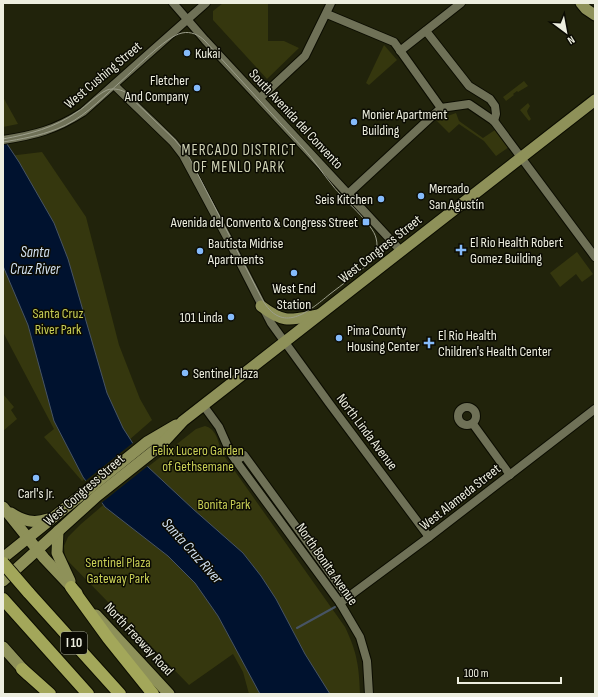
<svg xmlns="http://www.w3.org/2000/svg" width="598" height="697" font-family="'Sofia Sans Condensed',sans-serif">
<rect width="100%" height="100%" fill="#21230b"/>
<!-- green -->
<g fill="#35370e">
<polygon points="223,3 268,3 268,41 284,41 299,48 267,79 213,20 213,11"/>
<polygon points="384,45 397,60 369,85 366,83"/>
<polygon points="524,81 528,86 518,92 517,91 513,94 514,95 506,101 503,97"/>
<polygon points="3,97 18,124 3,127"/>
<polygon points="528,103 530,106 527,111 528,114 531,119 529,121 520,110"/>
<polygon points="456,113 459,121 483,138 495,130 509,147 496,156 484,141 459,124 449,133 436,120"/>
<polygon points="3,146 9,156 42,152 86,217 119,345 140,399 152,420 82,481 44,437 54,429 3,332"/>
<polygon points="577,252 593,274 582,282 576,274 560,287 550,273"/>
<polygon points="3,394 14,407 11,410 17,419 3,431"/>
<path d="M205 426C217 429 218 442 222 453L345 627C357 652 359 666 360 694H249L243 672 233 654 189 685 65 558 64 546 68 537 81 524 149 466 196 429Z"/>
</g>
<!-- water -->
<polygon fill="#00122f" stroke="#475464" points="3,138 19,162 54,223 68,259 107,393 123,428 148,467 193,509 243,553 261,576 276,599 305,654 330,694 260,694 218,616 195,583 168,556 105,507 83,477 54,421 28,325 3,266"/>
<!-- pier -->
<polygon fill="#21230b" points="134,442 149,465 100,504 84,482"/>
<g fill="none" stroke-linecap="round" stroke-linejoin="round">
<!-- stream -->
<polyline stroke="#475464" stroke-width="2" points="297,628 335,607"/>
<defs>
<g id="minor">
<polyline points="173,3 205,40 401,251"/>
<polyline points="327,14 394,42 441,108"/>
<polyline points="426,31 469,86 490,99 495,106 496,114 494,121"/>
<polyline points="400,51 461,3"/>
<polyline points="114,85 173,142 183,155 227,237 271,323 329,403 429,537"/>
<polyline points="260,98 305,56 331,3"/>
<path d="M3 140C35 135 55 130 83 112L206 3"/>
<polyline points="348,194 441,108 469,104 494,121 595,257"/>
<polyline points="203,405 219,427 231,454 340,603 360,637 367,661 369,694"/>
<circle cx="467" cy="416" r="9"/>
<polyline points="473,424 510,475"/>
<polyline points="236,461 244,455 348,598"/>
<polyline points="340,603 429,537 595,409"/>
</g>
<g id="major">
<polyline points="581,3 586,9 595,15"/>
<path d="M261 306C285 324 290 320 318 315"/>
<polyline points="3,507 44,558 77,593"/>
<path d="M11 513C23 521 34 524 48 519"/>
<polyline points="58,531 57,553 70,581"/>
<polyline points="3,558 147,442 176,425"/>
<polyline points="3,581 97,496 160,446 183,421 595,100"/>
<polyline points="96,615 169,694"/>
<polyline points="3,647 28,675"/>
</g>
<g id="highway">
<polyline points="71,587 108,638 153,694"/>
<polyline points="28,592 120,694"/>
<polyline points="3,599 88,694"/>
<polyline points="22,669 50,694"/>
</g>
</defs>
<!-- minor casing -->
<use href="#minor" stroke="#0b0c00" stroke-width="10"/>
<!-- major casing -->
<use href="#major" stroke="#0b0c00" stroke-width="13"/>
<!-- highway casing -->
<use href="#highway" stroke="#0b0c00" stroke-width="14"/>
<!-- minor -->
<use href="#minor" stroke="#6f7157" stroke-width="8"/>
<!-- major -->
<use href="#major" stroke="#8e9159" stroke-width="11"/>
<!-- highway -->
<use href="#highway" stroke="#a3a75a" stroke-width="12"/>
<!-- tram -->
<path stroke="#9d9f8c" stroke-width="1" d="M3 139C30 134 54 128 77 112 87 106 96 95 107 90 113 88 119 89 125 92L175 140 189 157 262 299C282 335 308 312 330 294 343 284 355 275 367 265 375 258 379 249 376 238 373 224 343 199 333 186 323 174 314 160 303 148L205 41C199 35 191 31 182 33 166 36 132 72 118 84 99 101 81 120 57 129 39 136 21 139 3 142"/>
<defs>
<polyline id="highway-bridge" points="3,563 28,592"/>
</defs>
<!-- highway-bridge casing -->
<use href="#highway-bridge" stroke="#0b0c00" stroke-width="14" stroke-linecap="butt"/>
<!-- highway-bridge -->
<use href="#highway-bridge" stroke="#a3a75a" stroke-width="12"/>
</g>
<!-- markers -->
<g fill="#85bbfb" stroke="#0b0b03" stroke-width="1.5">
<circle cx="187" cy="53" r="4"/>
<circle cx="197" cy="88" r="4"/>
<circle cx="354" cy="122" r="4"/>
<circle cx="421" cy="196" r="4"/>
<circle cx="381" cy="199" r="4"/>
<rect x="362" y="218" width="8" height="8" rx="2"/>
<path d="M459 244h4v4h4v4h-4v4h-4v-4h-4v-4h4z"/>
<circle cx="200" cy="251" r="4"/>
<circle cx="294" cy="273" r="4"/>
<circle cx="231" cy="317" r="4"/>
<circle cx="339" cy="338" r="4"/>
<path d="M427 337h4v4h4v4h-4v4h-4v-4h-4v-4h4z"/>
<circle cx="185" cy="373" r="4"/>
<circle cx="36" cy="478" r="4"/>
</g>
<g text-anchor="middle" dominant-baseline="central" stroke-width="3" stroke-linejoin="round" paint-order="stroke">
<!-- shield labels -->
<rect fill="#0b0b03" stroke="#a9aa9d" stroke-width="1" x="61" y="632" width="26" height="22" rx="3"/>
<g font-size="13" font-weight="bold" fill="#edeedf">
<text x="74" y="643">I 10</text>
</g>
<!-- poi labels -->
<g font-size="14" fill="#edeedf" stroke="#0b0b03" text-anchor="start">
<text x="195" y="53">Kukai</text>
<text x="189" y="80" text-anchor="end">Fletcher<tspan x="189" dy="16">And Company</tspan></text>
<text x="362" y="114">Monier Apartment<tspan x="362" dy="16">Building</tspan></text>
<text x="429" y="188">Mercado<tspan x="429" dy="16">San Agustín</tspan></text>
<text x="373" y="199" text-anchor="end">Seis Kitchen</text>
<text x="358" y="222" text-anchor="end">Avenida del Convento &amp; Congress Street</text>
<text x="470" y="242">El Rio Health Robert<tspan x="470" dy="16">Gomez Building</tspan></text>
<text x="208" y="243">Bautista Midrise<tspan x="208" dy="16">Apartments</tspan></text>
<text x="294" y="288" text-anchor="middle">West End<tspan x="294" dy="16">Station</tspan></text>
<text x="223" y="317" text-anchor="end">101 Linda</text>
<text x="347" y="330">Pima County<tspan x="347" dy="16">Housing Center</tspan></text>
<text x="438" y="335">El Rio Health<tspan x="438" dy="16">Children's Health Center</tspan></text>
<text x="193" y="373">Sentinel Plaza</text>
<text x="36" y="493" text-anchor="middle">Carl's Jr.</text>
</g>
<!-- street labels -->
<g font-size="14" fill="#edeedf" stroke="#0b0b03">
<text transform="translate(103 75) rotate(-40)">West Cushing Street</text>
<text transform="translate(296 119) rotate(47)">South Avenida del Convento</text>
<text transform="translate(380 249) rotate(-38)">West Congress Street</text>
<text transform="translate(367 432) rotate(53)">North Linda Avenue</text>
<text transform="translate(84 490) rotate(-41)">West Congress Street</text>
<text transform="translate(460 497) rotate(-38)">West Alameda Street</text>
<text transform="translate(327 564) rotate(55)">North Bonita Avenue</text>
<text transform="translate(139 639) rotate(47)">North Freeway Road</text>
</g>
<!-- park labels -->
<g font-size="14" fill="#c8ce55" stroke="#0b0b03">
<text x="58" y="313">Santa Cruz<tspan x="58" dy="16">River Park</tspan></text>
<text x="198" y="450">Felix Lucero Garden<tspan x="198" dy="16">of Gethsemane</tspan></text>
<text x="224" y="504">Bonita Park</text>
<text x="118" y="562">Sentinel Plaza<tspan x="118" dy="16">Gateway Park</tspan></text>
</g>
<!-- neighbourhood labels -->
<g font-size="15" letter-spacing="1" fill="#d1d4b6" stroke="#0b0b03">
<text x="239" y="150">MERCADO DISTRICT<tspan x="239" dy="17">OF MENLO PARK</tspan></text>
</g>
<!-- water labels -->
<g font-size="15" font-style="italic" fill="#d2e1f2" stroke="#0b0b03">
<text x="35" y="252">Santa<tspan x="35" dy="17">Cruz River</tspan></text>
<text transform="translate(192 551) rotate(48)">Santa Cruz River</text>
</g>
</g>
<!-- border -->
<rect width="598" height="697" fill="none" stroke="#edeedf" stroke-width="8"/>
<!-- north arrow -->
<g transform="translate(566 32) rotate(148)" stroke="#0b0b03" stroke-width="3" paint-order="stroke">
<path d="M0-3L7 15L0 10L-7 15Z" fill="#edeedf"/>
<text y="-6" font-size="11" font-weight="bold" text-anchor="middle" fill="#edeedf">N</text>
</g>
<!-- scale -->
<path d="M458 677v6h103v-6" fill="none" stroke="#edeedf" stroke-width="2"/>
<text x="464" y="677" font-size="12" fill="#edeedf" stroke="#0b0b03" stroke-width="3" paint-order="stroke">100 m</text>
</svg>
